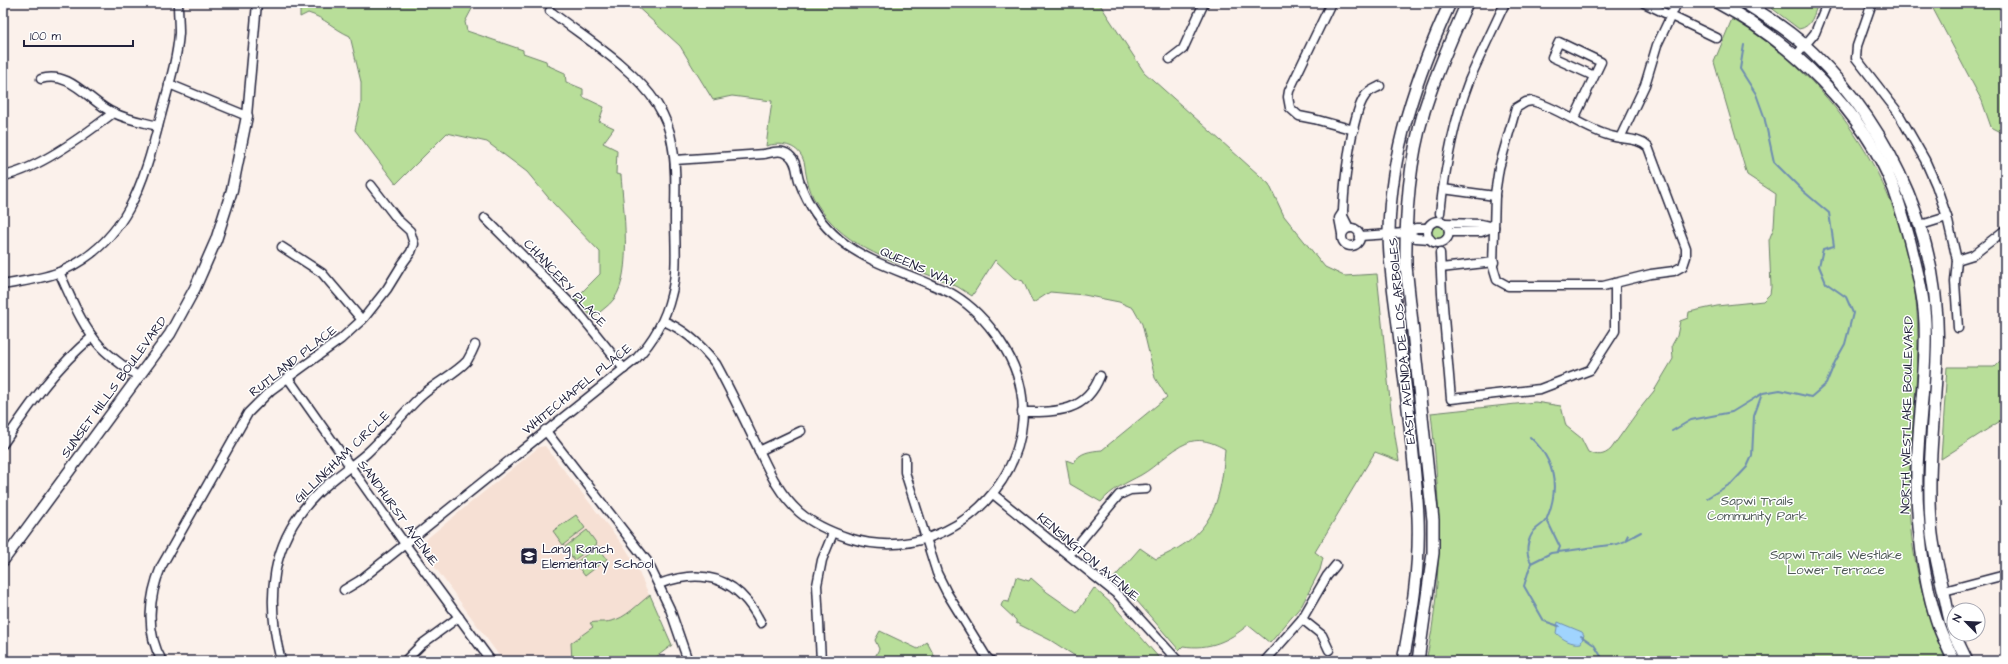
<svg xmlns="http://www.w3.org/2000/svg" width="2008" height="664" font-family="'Architects Daughter',sans-serif">
<rect width="100%" height="100%" fill="#fbf1eb"/>
<filter id="ink" filterUnits="userSpaceOnUse"><feTurbulence type="fractalNoise" baseFrequency=".025" numOctaves="2"/><feDisplacementMap in="SourceGraphic" scale="8" xChannelSelector="R" yChannelSelector="G"/><feConvolveMatrix kernelMatrix="1 2 1 2 8 2 1 2 1" color-interpolation-filters="sRGB"/></filter>
<g filter="url(#ink)">
<!-- built -->
<polygon fill="#f6e0d4" points="545,446 626,549 635,564 672,645 651,661 503,661 419,545 539,447"/>
<!-- green -->
<g fill="#b8de99" stroke="#6d806a">
<path d="M300 3H475L465 22 467 31 523 50V53L546 61 547 65 565 73 566 82 583 89V97L604 107 599 121 614 128 603 143 617 150 616 174 621 175C623 207 633 273 614 299 609 306 599 312 593 318L575 299 600 274V252L552 202 527 172 487 142 447 133 396 184 355 130 361 104V82L350 36C334 29 325 18 308 13L300 17Z"/>
<path d="M633 3H1099L1144 72 1269 184 1284 216 1325 267 1344 276 1377 274 1391 410 1399 461 1375 452 1315 552 1323 558 1320 570 1302 605 1270 643 1248 625C1229 641 1209 650 1183 646L1179 650 1137 601 1112 580 1140 548 1156 559C1211 536 1221 506 1225 449 1214 443 1200 437 1187 443 1170 450 1157 466 1141 475 1126 483 1112 489 1101 502L1070 484 1066 460 1074 463C1079 452 1091 451 1102 450L1167 397 1155 378 1142 324 1133 308 1119 302 1084 295 1050 292 1033 303 1023 281 1014 278 995 260 972 296 958 287C917 268 861 256 831 222 824 215 818 206 813 197 810 190 807 181 806 174 805 169 805 163 803 159 797 144 780 142 766 146L772 101 732 96 713 100 680 46Z"/>
<path d="M1765 3H1818C1814 14 1812 27 1799 29Z"/>
<polygon points="1930,3 2005,3 2005,134 1991,127 1982,101"/>
<path d="M1732 19C1837 80 1909 193 1917 314 1921 374 1909 434 1909 494 1909 552 1924 608 1946 661H1426C1444 579 1440 496 1431 413L1535 402 1561 406 1566 426 1581 438 1588 452C1597 456 1604 456 1611 449L1638 411 1654 391 1673 359 1672 345 1677 336 1680 321 1688 318 1689 312 1717 306 1763 301 1770 294 1771 287 1769 240 1774 227 1776 194 1747 175 1714 62Z"/>
<circle cx="1438" cy="233" r="7"/>
<polygon points="2005,356 2005,418 1941,459 1947,367 1994,367"/>
<polygon points="576,515 585,528 563,545 553,531"/>
<polygon points="587,530 597,544 574,560 565,547"/>
<polygon points="598,546 607,559 585,576 575,563"/>
<polygon points="1016,577 1029,581 1031,578 1047,592 1077,613 1094,588 1113,605 1160,659 1158,661 1083,661 1050,640 1016,623 1016,620 1001,606 1003,601 1009,602"/>
<path d="M650 595 672 645 651 661H572L571 643 593 627 590 623C599 621 604 623 611 621 625 619 639 603 650 595Z"/>
<polygon points="880,631 918,649 927,642 937,661 873,661 879,649 875,640"/>
</g>
<!-- water -->
<path fill="#a0d4fe" stroke="#6e8db0" d="M1558 622 1582 632 1584 635 1581 643C1572 645 1562 639 1556 633Z"/>
<g fill="none" stroke-linecap="round" stroke-linejoin="round">
<!-- stream -->
<g stroke="#6e8db0" stroke-width="2">
<polyline points="1672,431 1691,420 1732,412 1763,393 1780,390 1811,397 1826,384 1835,362 1845,344 1853,313 1846,297 1826,283 1819,266 1823,249 1834,246 1829,213 1803,191 1774,162 1764,116 1756,94 1740,69 1744,45"/>
<path d="M1530 437C1555 460 1560 487 1547 518 1545 524 1538 526 1534 531 1527 540 1525 553 1531 562"/>
<polyline points="1707,498 1732,483 1747,467 1752,456 1754,416 1762,394"/>
<polyline points="1547,520 1560,547 1558,552"/>
<polyline points="1626,540 1641,532"/>
<polyline points="1559,626 1544,621 1524,586 1531,563 1551,553 1617,544 1625,541 1628,535"/>
<polyline points="1581,636 1594,645 1604,661"/>
</g>
<defs>
<g id="minor">
<polyline points="1331,3 1289,91 1288,97 1290,108 1299,116 1314,119 1354,130"/>
<polyline points="1644,3 1717,38"/>
<polyline points="1872,3 1857,46 1856,58 1897,111 1925,160 1936,185 1947,217 1957,260 1955,282 1958,328"/>
<polyline points="1795,57 1815,33 1827,3"/>
<polyline points="1170,59 1183,49 1204,3"/>
<path d="M41 79C71 70 90 103 114 113 128 120 143 122 158 126"/>
<polyline points="169,84 247,116 257,3"/>
<path d="M1532 101C1560 108 1583 129 1611 136 1624 140 1637 137 1648 147L1686 248V257L1683 266 1674 271 1651 274 1603 286H1508L1497 280 1493 267 1495 194 1499 168 1516 108 1526 102Z"/>
<polyline points="1574,119 1601,62 1559,42 1552,57 1594,76"/>
<polyline points="1620,138 1645,85 1657,45 1677,3"/>
<path d="M3 176C36 170 86 134 113 113"/>
<polyline points="1443,189 1495,196"/>
<path d="M1440 213C1445 168 1453 123 1469 81 1480 55 1493 29 1505 3"/>
<polyline points="485,218 574,307 624,369"/>
<circle cx="1438" cy="232" r="11"/>
<polyline points="1444,223 1481,224 1494,227"/>
<polyline points="1921,225 1947,217"/>
<circle cx="1351" cy="237" r="9"/>
<path d="M1349 228 1343 216V211C1344 186 1351 115 1365 96 1368 91 1375 89 1380 86"/>
<polyline points="1449,232 1481,232 1494,227"/>
<polyline points="1405,233 1416,228 1428,228"/>
<polyline points="1342,234 1339,218 1343,212"/>
<polyline points="1360,236 1405,233 1416,238 1430,239"/>
<polyline points="282,247 322,273 362,320"/>
<polyline points="1440,253 1442,294 1451,399 1540,389 1590,370 1615,331 1615,283"/>
<polyline points="1957,260 1973,255 2005,230"/>
<polyline points="1441,268 1494,262"/>
<path d="M59 272C71 297 81 325 100 346 111 358 125 367 139 377"/>
<path d="M3 285C22 281 44 279 62 271 127 242 144 182 160 119 167 91 177 62 179 33 179 23 178 13 178 3"/>
<path d="M663 321C685 329 702 346 716 364 731 391 744 419 757 446 769 471 778 493 799 512 814 525 831 532 849 538 964 574 1071 443 1000 341 988 323 972 306 954 295 947 290 938 288 930 284 900 271 866 261 840 240 822 225 808 205 800 183 796 174 798 162 789 155 782 149 773 152 764 154L675 160"/>
<polyline points="288,378 405,544 491,661"/>
<path d="M1022 412C1056 412 1086 413 1100 376"/>
<polyline points="545,430 647,561 670,609 688,661"/>
<path d="M3 444C32 402 53 370 92 337"/>
<polyline points="759,451 801,431"/>
<polyline points="905,458 905,472 937,573 947,593 987,658 991,661"/>
<polyline points="993,494 1119,596 1178,661"/>
<polyline points="1069,555 1119,495 1130,490 1146,489"/>
<path d="M659 584C705 567 739 579 761 623"/>
<path d="M344 590 359 581 636 359C653 341 665 321 671 296 678 271 675 244 675 218 675 193 677 168 672 143 670 130 664 115 657 104 633 67 584 38 550 11"/>
<polyline points="1944,591 2005,575"/>
<polyline points="1302,619 1322,635 1329,650"/>
<path d="M162 661C145 632 149 596 161 567L248 413 271 390 341 339 364 318 387 289 403 263 411 252 414 244 410 231 398 220 371 185"/>
<path d="M281 661C265 598 270 540 318 493 333 478 351 467 367 453 386 436 401 415 419 398 433 384 454 375 467 361 470 356 473 350 475 345"/>
<polyline points="405,661 422,644 459,617"/>
<polyline points="821,661 817,585 822,560 833,533"/>
<polyline points="1265,661 1302,619 1327,576 1336,565"/>
</g>
<polyline id="tertiary" points="3,561 170,334 195,288 216,240 232,190 247,116"/>
<g id="secondary">
<path d="M1718 3C1790 41 1864 111 1894 189 1901 209 1907 229 1912 250 1918 274 1924 298 1925 323 1927 373 1918 423 1917 472 1916 519 1923 583 1939 627 1943 638 1949 650 1954 661"/>
<path d="M1745 3C1769 18 1793 33 1813 53 1894 132 1943 244 1937 357 1935 412 1927 468 1931 523 1932 545 1938 567 1943 589 1947 604 1948 618 1954 633"/>
<polyline points="1954,634 1967,661"/>
<path d="M1403 661C1412 614 1420 566 1418 517 1415 456 1406 394 1399 333 1395 300 1389 266 1389 232 1390 152 1417 75 1450 3"/>
<path d="M1418 661 1433 553V520L1406 266C1405 208 1410 148 1430 93 1441 62 1454 33 1467 3"/>
</g>
</defs>
<!-- minor casing -->
<use href="#minor" stroke="#22223b" stroke-width="11"/>
<!-- tertiary casing -->
<use href="#tertiary" stroke="#22223b" stroke-width="13"/>
<!-- secondary casing -->
<use href="#secondary" stroke="#22223b" stroke-width="14"/>
<!-- minor -->
<use href="#minor" stroke="#fff" stroke-width="8"/>
<!-- tertiary -->
<use href="#tertiary" stroke="#fff" stroke-width="10"/>
<!-- secondary -->
<use href="#secondary" stroke="#fff" stroke-width="11"/>
</g>
</g>
<!-- icons -->
<defs>
<symbol id="school-square" viewBox="-11 -11 22 22"><rect x="-9" y="-9" width="18" height="18" rx="4" fill="#22223b" stroke="#fff"/><path d="M0-5L7-2L0 1L-7-2ZM-4 1L0 2.5L4 1V4Q0 6-4 4Z" fill="#fff"/></symbol>
</defs>
<g fill-rule="evenodd">
<use href="#school-square" x="519" y="546" width="20" height="20"/>
</g>
<g text-anchor="middle" dominant-baseline="central" stroke-width="3" stroke-linejoin="round" paint-order="stroke">
<!-- street labels -->
<g font-size="13" fill="#22223b" stroke="#fff">
<text transform="translate(918 267) rotate(24)">QUEENS WAY</text>
<text transform="translate(565 283) rotate(47)">CHANCERY PLACE</text>
<text transform="translate(1402 341) rotate(-95)">EAST AVENIDA DE LOS ARBOLES</text>
<text transform="translate(293 361) rotate(-38)">RUTLAND PLACE</text>
<text transform="translate(114 387) rotate(-54)">SUNSET HILLS BOULEVARD</text>
<text transform="translate(577 389) rotate(-39)">WHITECHAPEL PLACE</text>
<text transform="translate(1907 415) rotate(-89)">NORTH WESTLAKE BOULEVARD</text>
<text transform="translate(342 457) rotate(-44)">GILLINGHAM CIRCLE</text>
<text transform="translate(398 513) rotate(54)">SANDHURST AVENUE</text>
<text transform="translate(1088 557) rotate(40)">KENSINGTON AVENUE</text>
</g>
<!-- park labels -->
<g font-size="13" fill="#4f5a57" stroke="#fff">
<text x="1757" y="501">Sapwi Trails<tspan x="1757" dy="15">Community Park</tspan></text>
<text x="1836" y="555">Sapwi Trails Westlake<tspan x="1836" dy="15">Lower Terrace</tspan></text>
</g>
<!-- poi labels -->
<g font-size="13" fill="#22223b" stroke="#fff" text-anchor="start">
<text x="542" y="549">Lang Ranch<tspan x="542" dy="15">Elementary School</tspan></text>
</g>
</g>
<!-- margin -->
<rect width="2008" height="664" fill="none" stroke="#fff" stroke-width="16"/>
<rect x="8" y="8" width="1992" height="648" fill="none" stroke="#22223b" stroke-width="1.5" filter="url(#ink)"/>
<!-- north arrow -->
<g transform="translate(1966 622) rotate(294)"><circle r="19" fill="#ffffff" stroke="#a7a7b1"/>
<path d="M0-3L7 15L0 10L-7 15Z" fill="#22223b"/>
<text y="-6" font-size="11" font-weight="bold" text-anchor="middle" fill="#22223b">N</text>
</g>
<!-- scale -->
<path d="M24 40v6h109v-6" fill="none" stroke="#22223b" stroke-width="2"/>
<text x="30" y="40" font-size="12" fill="#22223b" stroke="#ffffff" stroke-width="3" paint-order="stroke">100 m</text>
</svg>
